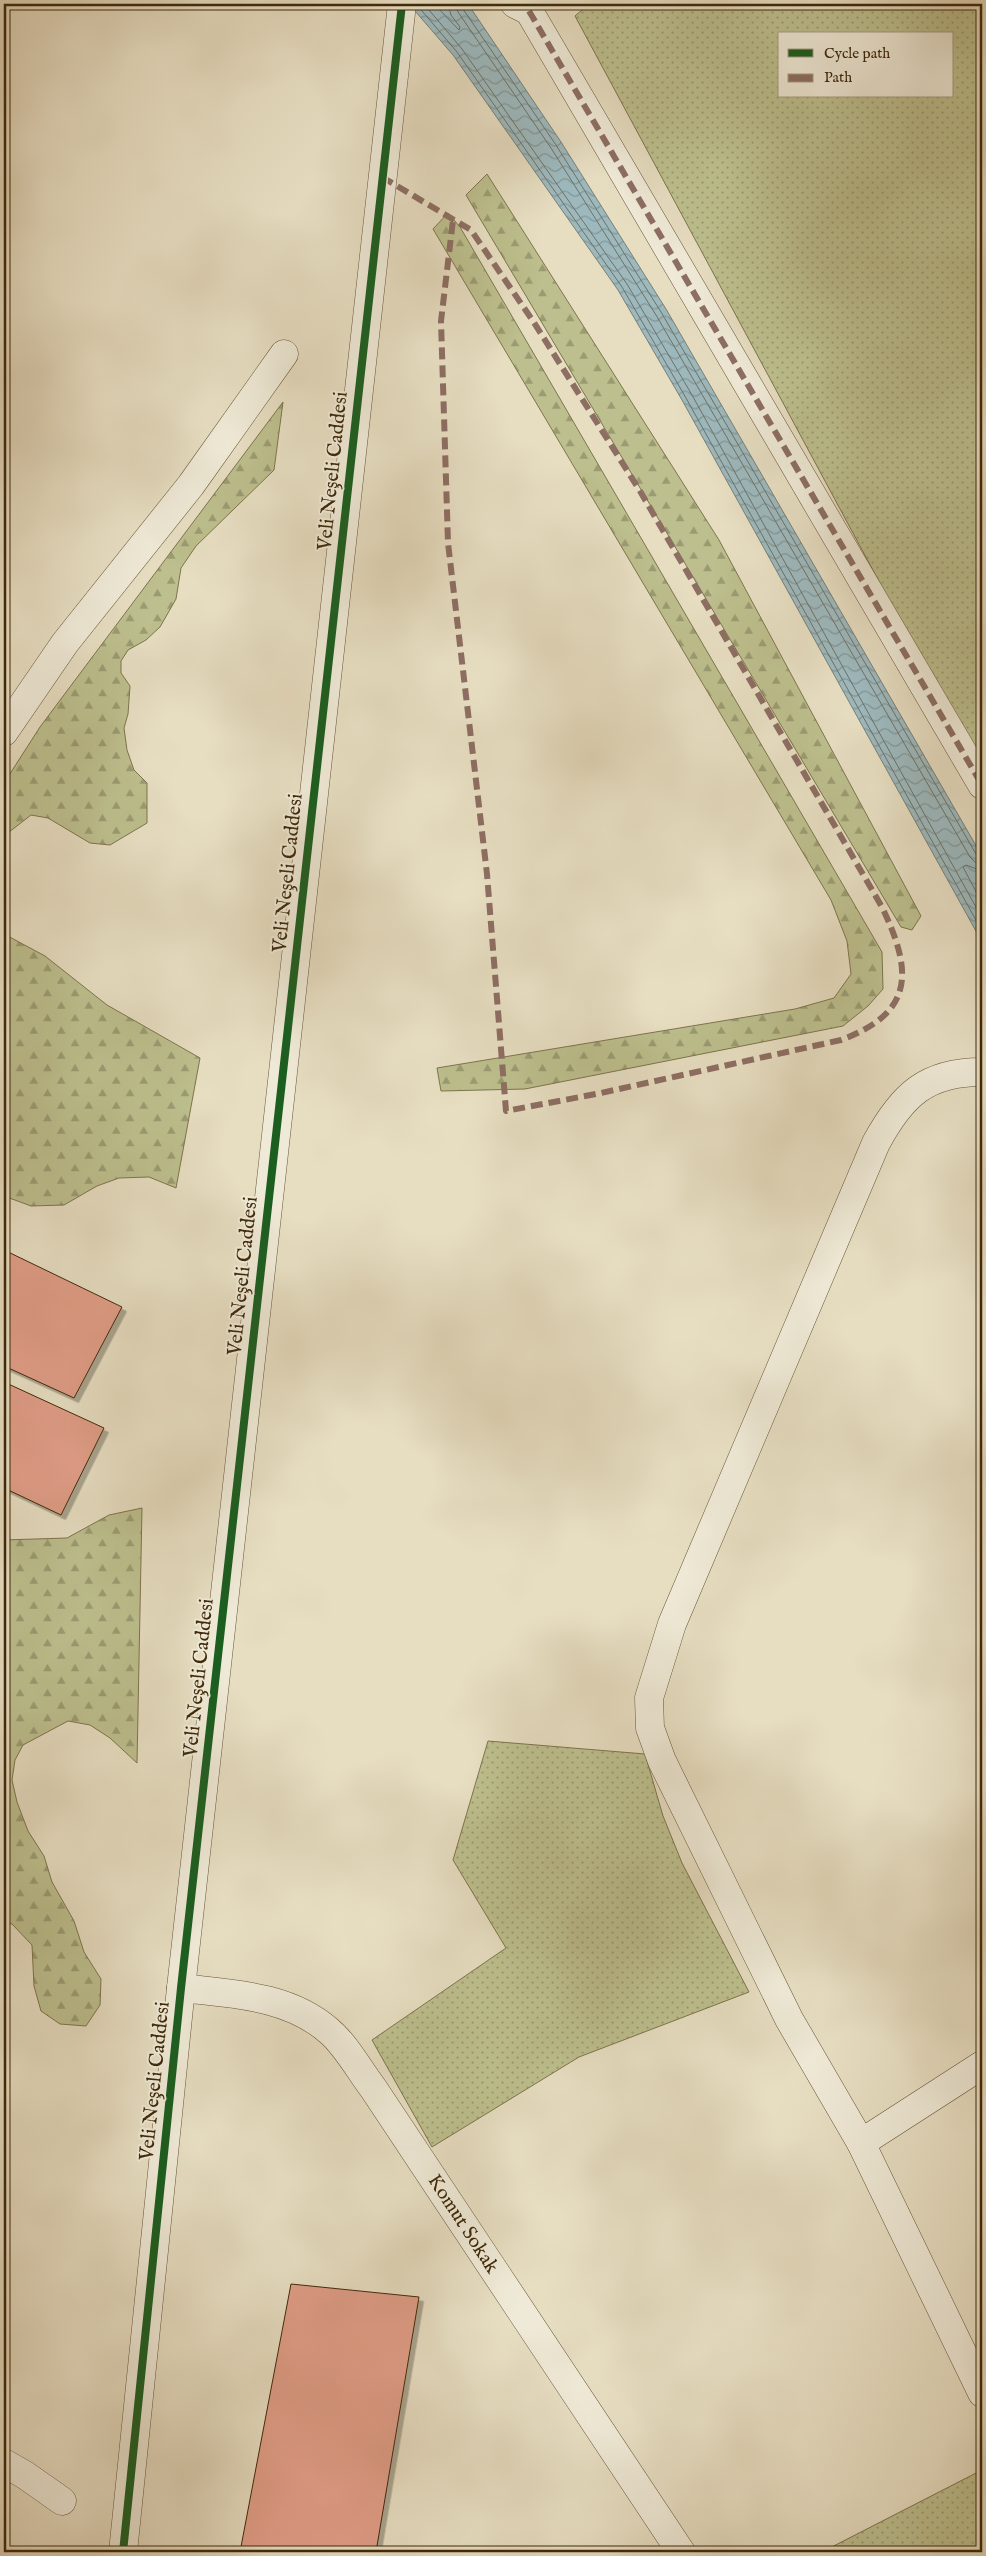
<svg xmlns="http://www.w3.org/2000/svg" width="986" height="2556" font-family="'IM FELL English',serif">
<defs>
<pattern id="grass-dots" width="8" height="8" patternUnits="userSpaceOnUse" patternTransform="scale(1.25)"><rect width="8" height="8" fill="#bdbf8e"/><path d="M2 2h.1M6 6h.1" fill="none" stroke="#9b9b72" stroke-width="1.8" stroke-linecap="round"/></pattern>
<pattern id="forest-firs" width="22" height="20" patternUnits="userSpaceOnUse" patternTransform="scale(1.25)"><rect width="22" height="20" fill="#bdbf8e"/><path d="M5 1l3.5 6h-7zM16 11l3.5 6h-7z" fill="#9b9b72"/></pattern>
<pattern id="water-waves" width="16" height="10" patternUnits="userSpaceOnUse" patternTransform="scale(1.25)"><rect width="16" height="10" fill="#9db9be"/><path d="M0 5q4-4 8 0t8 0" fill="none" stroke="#819699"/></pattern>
<filter id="shadow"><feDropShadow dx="4.5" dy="4.5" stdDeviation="0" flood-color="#0004"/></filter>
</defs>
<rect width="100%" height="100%" fill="#e7dec2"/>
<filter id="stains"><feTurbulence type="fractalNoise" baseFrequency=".004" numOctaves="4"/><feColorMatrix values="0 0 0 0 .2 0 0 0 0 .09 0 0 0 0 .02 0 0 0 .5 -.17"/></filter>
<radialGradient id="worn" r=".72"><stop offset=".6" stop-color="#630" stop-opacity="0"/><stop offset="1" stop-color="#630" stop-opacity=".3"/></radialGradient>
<!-- grass -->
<g fill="url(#grass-dots)" stroke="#7e744c" fill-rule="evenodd">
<path d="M589 4H982V773L575 16ZM780 34H952V96H780Z"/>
<polygon points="488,1741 645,1754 663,1816 682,1863 749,1992 579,2057 432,2147 372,2040 506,1948 453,1860"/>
<polygon points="982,2470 982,2552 822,2552"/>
</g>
<!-- forest -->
<g fill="url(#forest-firs)" stroke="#7e744c">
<polygon points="487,174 719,540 921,916 912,930 901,927 466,195"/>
<polygon points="448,213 460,227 882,952 883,989 868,1006 843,1026 525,1089 441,1091 437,1068 795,1009 834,998 851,974 847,941 831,900 433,229"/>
<polygon points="283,402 274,470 196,546 181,568 176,599 160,627 146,640 128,650 121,661 121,673 130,686 128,714 124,728 127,750 134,770 147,783 147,823 110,845 90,843 48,818 31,815 4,836 4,783 40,727"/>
<polygon points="4,934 45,956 107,1005 200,1058 176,1188 149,1177 119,1178 97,1186 64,1205 31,1206 4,1196"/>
<polygon points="142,1508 137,1763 110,1738 90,1725 68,1721 23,1745 15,1760 12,1780 17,1802 28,1831 44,1856 52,1882 74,1921 84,1952 101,1979 100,2005 86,2026 60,2024 41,2011 34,1986 32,1945 12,1924 4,1922 4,1540 67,1538 109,1515"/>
</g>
<!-- water -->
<polygon fill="url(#water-waves)" stroke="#777f76" points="409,4 466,4 472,10 561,142 666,309 982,856 982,942 682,400 618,290 453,55"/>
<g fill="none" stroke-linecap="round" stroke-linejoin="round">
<!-- shore -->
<g stroke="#6e7164" stroke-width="1">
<polyline points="424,4 462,49 627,284 692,395 982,918"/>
<polyline points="434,4 459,30 460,27 451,15 448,4"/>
<polyline points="456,4 458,12 551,148 656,315 970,857 975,862 982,864"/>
<polyline points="462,4 463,9 556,145 661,312 976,854 982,857"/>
<polyline points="417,5 457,52 622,287 686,398 982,931"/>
<polyline points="982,871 966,865 963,867 982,903"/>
</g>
</g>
<!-- building -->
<g fill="#e09d87" stroke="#3e290a" filter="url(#shadow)">
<polygon points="4,1250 122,1307 74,1398 4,1366"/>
<polygon points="4,1382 104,1428 61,1515 4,1488"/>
<polygon points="291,2284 419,2297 376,2552 240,2552"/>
</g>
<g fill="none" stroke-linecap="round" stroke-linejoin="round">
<defs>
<g id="minor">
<polyline points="515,4 529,11 982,785"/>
<polyline points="4,732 65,643 191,485 284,354"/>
<path d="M982 1072C926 1072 902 1095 876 1143L672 1624 649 1698 650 1728 662 1761 789 2019 861 2143 982 2393"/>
<path d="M181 1988C232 1994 288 1995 329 2031 345 2044 360 2071 373 2088L681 2552"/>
<polyline points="861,2143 982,2065"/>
<polyline points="4,2463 25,2475 62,2501"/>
<polyline points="123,2552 181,1988 402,4"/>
</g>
</defs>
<!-- minor casing -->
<use href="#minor" stroke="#685638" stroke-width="29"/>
<!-- minor -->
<use href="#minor" stroke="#efead7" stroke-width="28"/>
<!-- quiet -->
<g stroke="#8d6e63" stroke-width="6" stroke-dasharray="12 6" stroke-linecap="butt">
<polyline points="529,11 982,785"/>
<path d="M382 177 471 230 533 321 640 491 882 907C912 970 916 1012 841 1040L601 1093 506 1111 487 874 448 543 441 321 453 220"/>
</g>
<defs>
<polyline id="cycleway" points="123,2552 181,1988 402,4"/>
</defs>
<!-- cycleway casing -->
<use href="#cycleway" stroke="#efead7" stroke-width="11"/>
<!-- cycleway -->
<use href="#cycleway" stroke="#1b5e20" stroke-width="8"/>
</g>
<g text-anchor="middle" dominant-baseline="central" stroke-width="4" stroke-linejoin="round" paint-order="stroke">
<!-- street labels -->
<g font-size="20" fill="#3e290a" stroke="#efead7">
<text transform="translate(333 471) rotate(-84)">Veli Neşeli Caddesi</text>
<text transform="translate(288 873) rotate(-84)">Veli Neşeli Caddesi</text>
<text transform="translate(243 1276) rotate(-84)">Veli Neşeli Caddesi</text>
<text transform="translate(199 1678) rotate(-84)">Veli Neşeli Caddesi</text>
<text transform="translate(155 2081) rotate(-84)">Veli Neşeli Caddesi</text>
<text transform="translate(463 2224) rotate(57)">Komut Sokak</text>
</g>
</g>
<!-- margin -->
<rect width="986" height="2556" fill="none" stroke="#e7dec2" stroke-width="20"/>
<rect x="5" y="5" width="976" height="2546" fill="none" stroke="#3e290a" stroke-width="2.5"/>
<rect x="10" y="10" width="966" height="2536" fill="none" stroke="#3e290a"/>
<!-- legend -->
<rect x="778" y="32" width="175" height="65" fill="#efead7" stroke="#a89d85"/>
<rect x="788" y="49" width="25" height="8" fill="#1b5e20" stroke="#a89d85"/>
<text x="824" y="58" font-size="15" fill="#3e290a">Cycle path</text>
<rect x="788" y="74" width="25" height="8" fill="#8d6e63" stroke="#a89d85"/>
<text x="824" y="82" font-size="15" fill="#3e290a">Path</text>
<rect width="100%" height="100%" filter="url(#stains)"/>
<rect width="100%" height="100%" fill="url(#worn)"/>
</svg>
